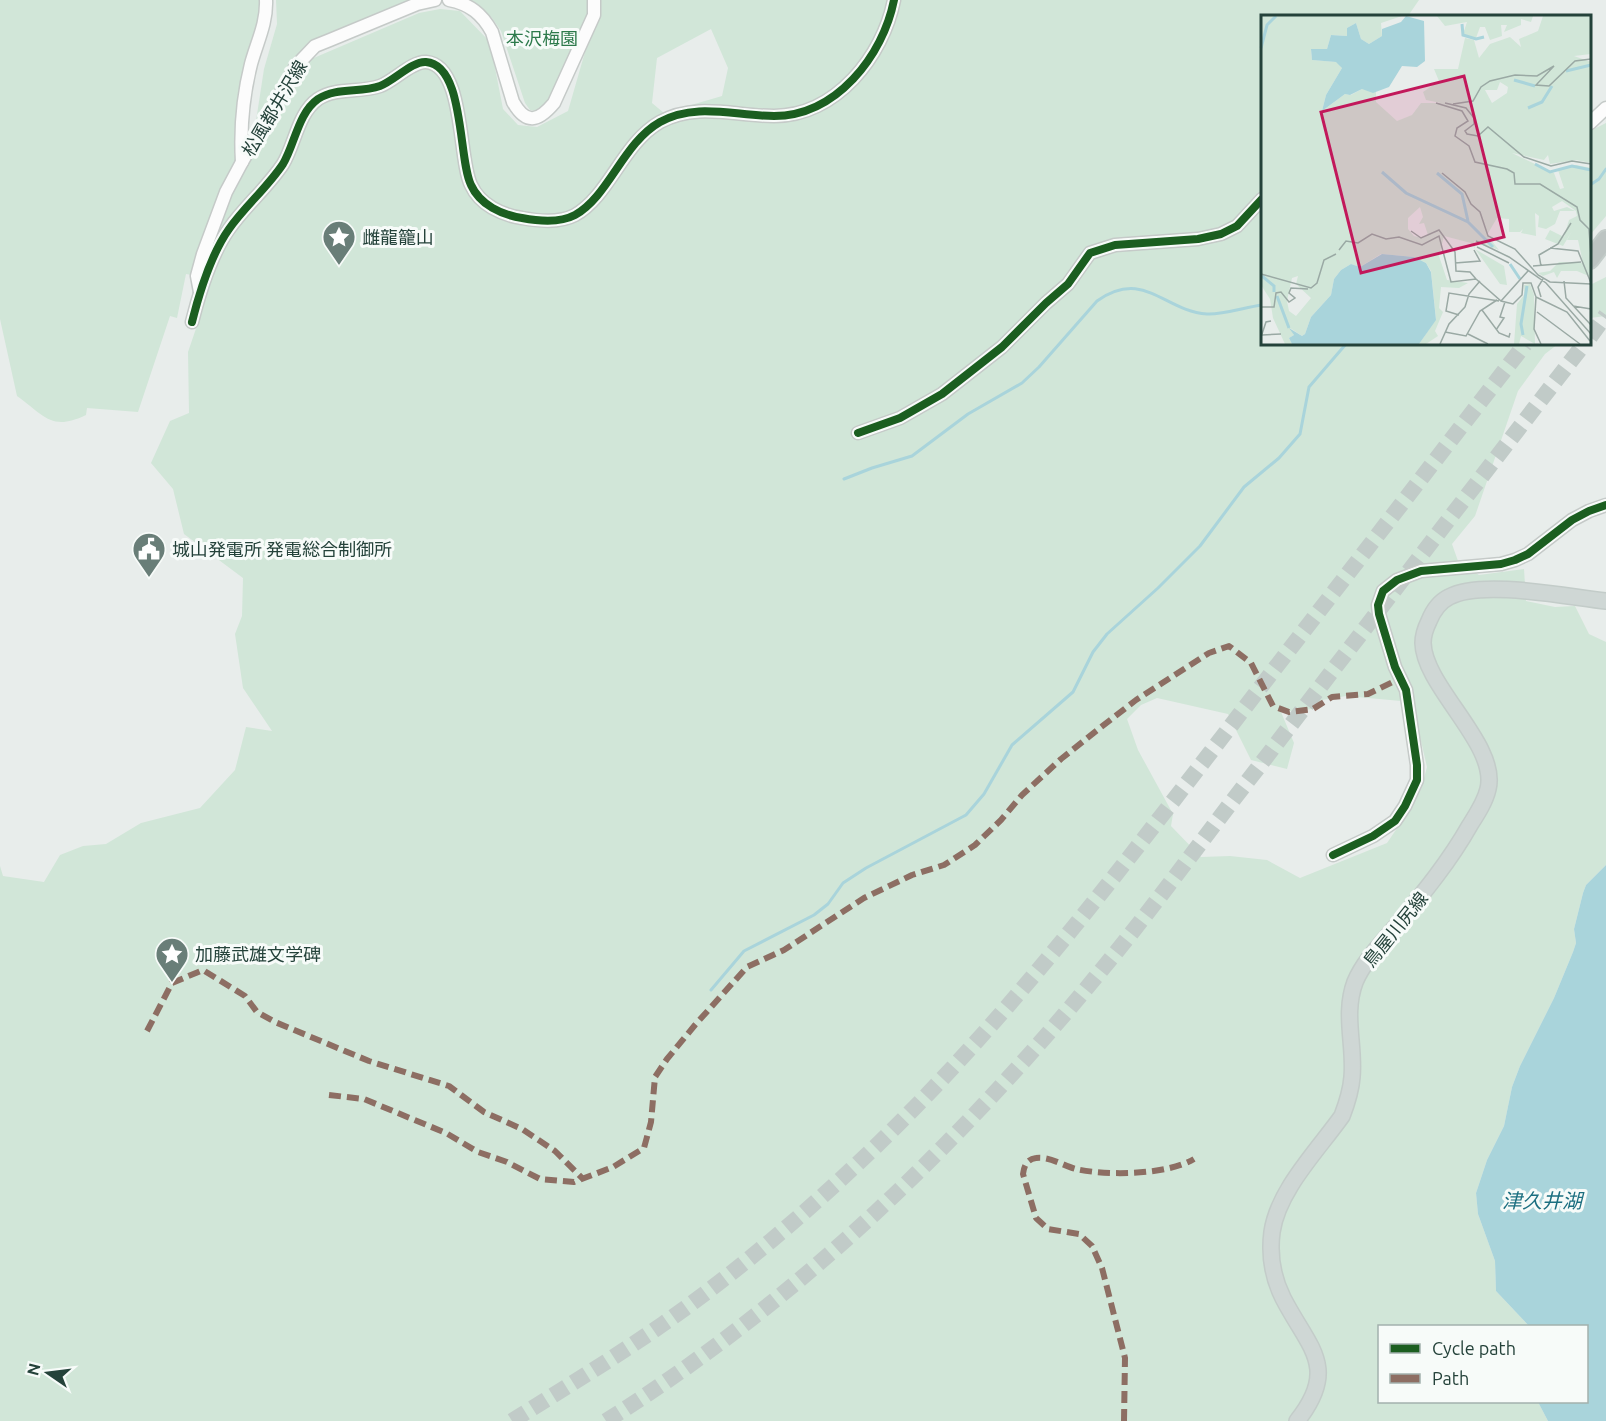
<svg xmlns="http://www.w3.org/2000/svg" width="1606" height="1421" font-family="Ubuntu,'Noto Sans JP',sans-serif">
<rect width="100%" height="100%" fill="#e8edeb"/>
<!-- green -->
<g fill="#d1e6d8" fill-rule="evenodd">
<path d="M0 0H259L264 13 238 93 234 155 248 163 302 63 419 13 440 9 460 11 490 42 503 109 518 125 537 127 568 111 600 0H1419L1408 16H1262V344H1558L1545 354 1518 391 1475 516 1452 544 1458 561 1479 575 1524 569 1526 601 1555 607 1575 606 1589 634 1606 642V865L1586 885 1583 893 1574 929 1576 943 1573 952 1554 998 1520 1066 1512 1087 1504 1126 1487 1160 1476 1193 1478 1214 1495 1261 1496 1291 1529 1326H1380V1402H1538L1548 1421H0V866L3 876 44 882 60 855 83 846 106 844 141 823 200 808 235 770 246 727 272 731 243 688 235 634 242 616 243 578 184 534 173 489 151 463 170 421 189 413 188 352 203 308V277L186 274 177 318 170 316 138 412 87 408 86 415C51 432 44 415 17 396L0 319ZM711 29 728 68 722 96 664 113 652 103 657 58ZM1346 696 1412 702 1427 767 1421 789 1410 809 1387 843 1300 878 1267 860 1230 856 1201 857 1171 826 1173 814 1138 750 1127 719 1141 705 1157 698 1228 714 1251 760 1287 769 1294 743 1281 712 1313 709 1322 700Z"/>
<path d="M276 0H412L312 42C285 62 270 104 254 134L264 69 277 24Z"/>
<polygon points="469,0 589,0 590,16 558,97 536,111 530,110 525,103 501,31 492,18"/>
<polygon points="1606,123 1606,216 1590,235 1590,131"/>
<polygon points="1606,277 1606,316 1590,318 1590,285"/>
</g>
<!-- water -->
<polygon fill="#a9d4db" points="1606,865 1606,1421 1548,1421 1538,1402 1586,1402 1586,1326 1529,1326 1496,1291 1495,1261 1478,1214 1476,1193 1487,1160 1504,1126 1512,1087 1520,1066 1554,998 1573,952 1576,943 1574,929 1583,893 1586,885"/>
<g fill="none" stroke-linecap="round" stroke-linejoin="round">
<!-- stream -->
<g stroke="#a9d4db" stroke-width="3">
<polyline points="1590,185 1599,179 1606,169"/>
<path d="M844 479 872 468 912 456 968 414 1022 383 1039 367 1097 301C1144 268 1164 311 1207 314 1222 315 1246 307 1262 305"/>
<polyline points="711,990 744,951 814,915 828,904 843,883 866,868 966,815 984,794 1012,745 1073,692 1093,652 1107,634 1158,588 1200,546 1244,487 1279,458 1300,434 1309,387 1346,344"/>
</g>
<!-- highway-tunnel -->
<g stroke="#c1cbc8" stroke-width="16" stroke-dasharray="16 8" stroke-linecap="butt">
<polyline points="1590,337 1606,315"/>
<path d="M512 1421C563 1389 614 1358 663 1324 730 1277 794 1223 854 1167 988 1042 1099 897 1210 753 1315 616 1420 480 1525 344"/>
<path d="M606 1421C796 1302 958 1145 1099 973 1154 907 1204 837 1257 769 1366 627 1475 485 1584 344"/>
</g>
<defs>
<g id="minor">
<path d="M449 0C470 4 482 14 492 32L513 102C526 125 538 122 554 103L594 15V0"/>
<polyline points="1590,123 1606,108"/>
<path d="M242 162C240 129 243 96 251 64 257 42 267 23 266 0"/>
<polyline points="200,292 197,276 203,254 226,192 242,162 296,66 315,46 330,40 417,4 435,0"/>
<path d="M192 322C199 294 212 253 229 229 245 206 267 188 283 164 295 144 298 113 318 99 336 87 360 93 380 86 394 81 412 61 426 62 465 65 458 159 471 185 480 205 502 215 522 218 538 221 560 223 575 215 609 196 623 143 660 122 696 102 735 116 774 116 836 116 883 56 894 0"/>
<polyline points="858,433 900,418 942,394 1002,347 1046,303 1068,284 1090,253 1115,245 1198,239 1221,234 1237,226 1262,199"/>
<polyline points="1333,855 1373,836 1395,821 1405,806 1417,780 1417,765 1406,690 1395,667 1379,614 1378,605 1383,591 1397,580 1421,571 1501,564 1515,560 1528,554 1572,520 1589,511 1606,505"/>
</g>
<path id="major" d="M1297 1421C1340 1367 1308 1347 1283 1298 1273 1278 1269 1255 1272 1232 1278 1190 1318 1150 1342 1116 1347 1103 1351 1091 1352 1077 1355 1045 1343 1014 1355 982 1363 963 1378 947 1392 931 1420 897 1448 864 1470 825 1477 814 1485 802 1488 789 1499 745 1424 687 1423 643 1423 636 1426 627 1429 621 1433 611 1439 602 1449 597 1481 579 1568 597 1606 601"/>
<polyline id="highway" points="1590,260 1606,239"/>
</defs>
<!-- minor casing -->
<use href="#minor" stroke="#c5cac8" stroke-width="15"/>
<!-- major casing -->
<use href="#major" stroke="#c3ccc9" stroke-width="18"/>
<!-- highway casing -->
<use href="#highway" stroke="#c3ccc9" stroke-width="20"/>
<!-- minor -->
<use href="#minor" stroke="#fcfcfc" stroke-width="12"/>
<!-- major -->
<use href="#major" stroke="#cfd7d5" stroke-width="15"/>
<!-- highway -->
<use href="#highway" stroke="#bcc4c2" stroke-width="16"/>
<!-- quiet -->
<g stroke="#8d6e63" stroke-width="6" stroke-dasharray="12 6" stroke-linecap="butt">
<polyline points="147,1031 172,983 203,970 245,996 257,1012 275,1022 369,1061 449,1086 484,1112 522,1129 555,1151 583,1179"/>
<polyline points="329,1095 364,1099 446,1133 478,1152 507,1162 540,1179 574,1182 613,1167 644,1148 651,1122 655,1077 667,1059 695,1025 747,967 784,950 864,898 912,875 944,865 975,845 1001,820 1022,795 1061,759 1100,728 1136,700 1209,653 1229,646 1251,663 1273,706 1289,712 1313,709 1332,697 1368,694 1399,679"/>
<path d="M1124 1421 1125 1358 1102 1268 1092 1246 1079 1234 1048 1229 1036 1218 1023 1174C1024 1166 1027 1159 1036 1158 1049 1156 1064 1166 1076 1169 1107 1176 1167 1175 1194 1159"/>
</g>
<defs>
<g id="cycleway">
<path d="M192 322C199 294 212 253 229 229 245 206 267 188 283 164 295 144 298 113 318 99 336 87 360 93 380 86 394 81 412 61 426 62 465 65 458 159 471 185 480 205 502 215 522 218 538 221 560 223 575 215 609 196 623 143 660 122 696 102 735 116 774 116 836 116 883 56 894 0"/>
<polyline points="858,433 900,418 942,394 1002,347 1046,303 1068,284 1090,253 1115,245 1198,239 1221,234 1237,226 1262,199"/>
<polyline points="1333,855 1373,836 1395,821 1405,806 1417,780 1417,765 1406,690 1395,667 1379,614 1378,605 1383,591 1397,580 1421,571 1501,564 1515,560 1528,554 1572,520 1589,511 1606,505"/>
</g>
</defs>
<!-- cycleway casing -->
<use href="#cycleway" stroke="#f7fbf9" stroke-width="11"/>
<!-- cycleway -->
<use href="#cycleway" stroke="#1b5e20" stroke-width="8"/>
</g>
<!-- icons -->
<defs>
<symbol id="sight-pin" viewBox="-11 -11 22 30"><path d="M0 17L-7.5 6A9.5 9.5 0 1 1 7.5 6Z" fill="#697e78" stroke="#f7fbf9"/><path d="M0-6L1.8-2.2L6-1.7L2.9 1.2L3.7 5.4L0 3.3L-3.7 5.4L-2.9 1.2L-6-1.7L-1.8-2.2Z" fill="#fff"/></symbol>
<symbol id="civic-pin" viewBox="-11 -11 22 30"><path d="M0 17L-7.5 6A9.5 9.5 0 1 1 7.5 6Z" fill="#697e78" stroke="#f7fbf9"/><path d="M-.6-6.5H3V-4.5H.6V-3L4-1V1h2V6H-6V1h2V-1L-.6-3ZM-1.2 2.5V6h2.4V2.5Z" fill="#fff"/></symbol>
</defs>
<g fill-rule="evenodd">
<use href="#sight-pin" x="320" y="218" width="38" height="52"/>
<use href="#civic-pin" x="130" y="530" width="38" height="52"/>
<use href="#sight-pin" x="153" y="935" width="38" height="52"/>
</g>
<g text-anchor="middle" dominant-baseline="central" stroke-width="6" stroke-linejoin="round" paint-order="stroke">
<!-- park labels -->
<g font-size="18" fill="#2d7a4b" stroke="#f7fbf9">
<text x="542" y="38">本沢梅園</text>
</g>
<!-- street labels -->
<g font-size="18" fill="#24423a" stroke="#f7fbf9">
<text transform="translate(274 108) rotate(-59)">松風都井沢線</text>
<text transform="translate(1395 929) rotate(-51)">鳥屋川尻線</text>
</g>
<!-- poi labels -->
<g font-size="18" fill="#24423a" stroke="#f7fbf9" text-anchor="start">
<text x="362" y="237">雌龍籠山</text>
<text x="172" y="549">城山発電所 発電総合制御所</text>
<text x="195" y="954">加藤武雄文学碑</text>
</g>
<!-- water labels -->
<g font-size="20" font-style="italic" fill="#1c6f80" stroke="#f7fbf9">
<text x="1542" y="1200">津久井湖</text>
</g>
</g>
<!-- overview -->
<g transform="translate(1261 15)">
<rect width="330" height="330" fill="#e8edeb"/>
<path d="M0 1H141L120 8 121 21 108 29 100 24 95 8 86 13V21L70 20 66 34 50 35 51 45 76 47 81 53 65 80 61 96 84 79 90 80 101 74 115 76V87L136 106 151 100 160 88H180L165 85 162 77 178 66 173 54H197L204 23 213 25 218 43 229 29 249 22 260 32 258 24 277 16 282 1H330V39L313 41 330 47V148L315 145 289 149 287 140 283 145 251 138 293 158 299 174 303 173 297 155 315 150 330 153V262L316 256H300L296 263 293 257 282 261 277 258 289 256 298 247 322 248 317 225H306L311 216 302 231 284 224 289 215 303 222 308 205 316 201 315 196 301 186 291 192 293 196 306 192 314 196H299L294 209 285 214 277 212 278 201 274 198 275 221 260 218 262 214 259 217H248V204L236 203 226 220 238 235 213 226 214 234 243 251 246 270 239 269 210 228 183 221 178 241 186 265 207 268 198 273 180 272 178 293 182 297 174 316 177 321 165 329H158L175 304 170 256 165 248 153 242 120 239 99 252 90 249 80 255 73 264 70 280 50 302 44 319 41 321 29 313 33 320 28 323 31 329H24L12 303 9 284 0 270ZM239 67 247 72 246 78 231 88 224 75H236ZM159 192 162 202 158 209 163 208 167 220 161 223 153 221 147 214V203ZM37 261 35 269 50 283 35 301 28 296 26 286 31 263ZM176 1H272L270 7 260 4V10L243 17 246 10H240L241 21 229 25 224 12H219L215 23 202 19 206 7 184 11ZM269 269 273 280 274 329 260 321 258 329H253L256 289 263 280V270Z" fill="#d1e6d8" fill-rule="evenodd"/>
<path d="M145 1 163 6 164 46 156 52 141 51 128 72 112 78 101 74 89 80 84 79 61 96 65 80 81 53 75 47 51 45 50 34H66L70 20 86 21V13L95 8 100 24 108 29 121 21V14L140 7ZM121 239 153 242 165 248 170 257 175 305 158 329H31L28 323 33 320 28 313 41 321 44 319 50 302 70 280 73 264 80 255 90 249 99 252Z" fill="#a9d4db"/>
<path fill="none" stroke="#a9d4db" stroke-width="3" d="M201 9 202 20 215 24 223 22M0 33 6 10 15 1M305 56 330 50M253 65 274 71M267 93 281 87 291 71M274 149 289 157 311 151 330 155M121 157 145 178 207 207 232 232M176 158 201 179 207 206M249 249 259 264M1 261 13 271V277M16 281 28 313M262 320 260 309 266 271"/>
<path fill="none" stroke="#9aa9a4" stroke-width="1.5" d="M175 88 201 96 207 106 196 113 194 121 208 131 214 147 246 154 253 158 254 169H279L316 192 319 205 328 214 330 241M184 88 205 93 213 103V109L204 116 206 119 217 121 227 112 263 142 290 151 311 146 330 149M192 89 212 86 220 72 229 66 254 60 276 61 293 51 275 70 288 71 314 46 330 44M181 158 204 177 210 189 219 197 227 221 254 234 277 260 289 267 330 269M150 216 160 223 178 215 194 237 195 256 209 257 215 264M215 226 248 242 285 268 330 319M216 232 248 248M289 233 317 236 330 268M78 235 85 226 97 228 111 219 125 224 138 222 161 230 178 221 190 267 215 264 240 286 252 289 261 280 262 268H270L275 282 273 314 280 329M194 248 219 246 213 235M272 251 320 247M280 251 278 240 297 229 310 208M0 259 50 273 56 268 63 245 75 239M303 266 305 283 330 310M275 282 306 297 329 326M280 282 277 272 282 264M240 286 267 256M312 291 330 294M0 292H13L15 278 20 277 28 287 34 283 28 278 30 273 47 274M204 292 208 279 219 266M221 295 238 318 248 322 249 318M276 297 319 329M198 300 185 296 188 278 238 286M235 315 243 303 239 302 244 287M184 317 205 321 219 296 236 285M207 319 227 329M1 320 20 319M0 322 5 307 10 306M179 329 188 309 204 292"/>
<path fill="#c2185b" fill-opacity="0.15" stroke="#c2185b" stroke-width="3" d="M203 61 243 222 100 258 60 97Z"/>
<rect width="330" height="330" fill="none" stroke="#24423a" stroke-width="3"/>
</g>
<!-- legend -->
<rect x="1378" y="1325" width="210" height="78" fill="#f7fbf9" stroke="#a3b1ad" stroke-width="1.5"/>
<rect x="1390" y="1344" width="30" height="9" fill="#1b5e20" stroke="#a3b1ad" stroke-width="1.5"/>
<text x="1432" y="1355" font-size="18" fill="#24423a">Cycle path</text>
<rect x="1390" y="1374" width="30" height="9" fill="#8d6e63" stroke="#a3b1ad" stroke-width="1.5"/>
<text x="1432" y="1385" font-size="18" fill="#24423a">Path</text>
<!-- north arrow -->
<g transform="translate(48 1373) rotate(284)" stroke="#f7fbf9" stroke-width="4.5" paint-order="stroke">
<path d="M0-4.5L10 22L0 15L-10 22Z" fill="#24423a"/>
<text y="-9" font-size="16" font-weight="bold" text-anchor="middle" fill="#24423a">N</text>
</g>
</svg>
